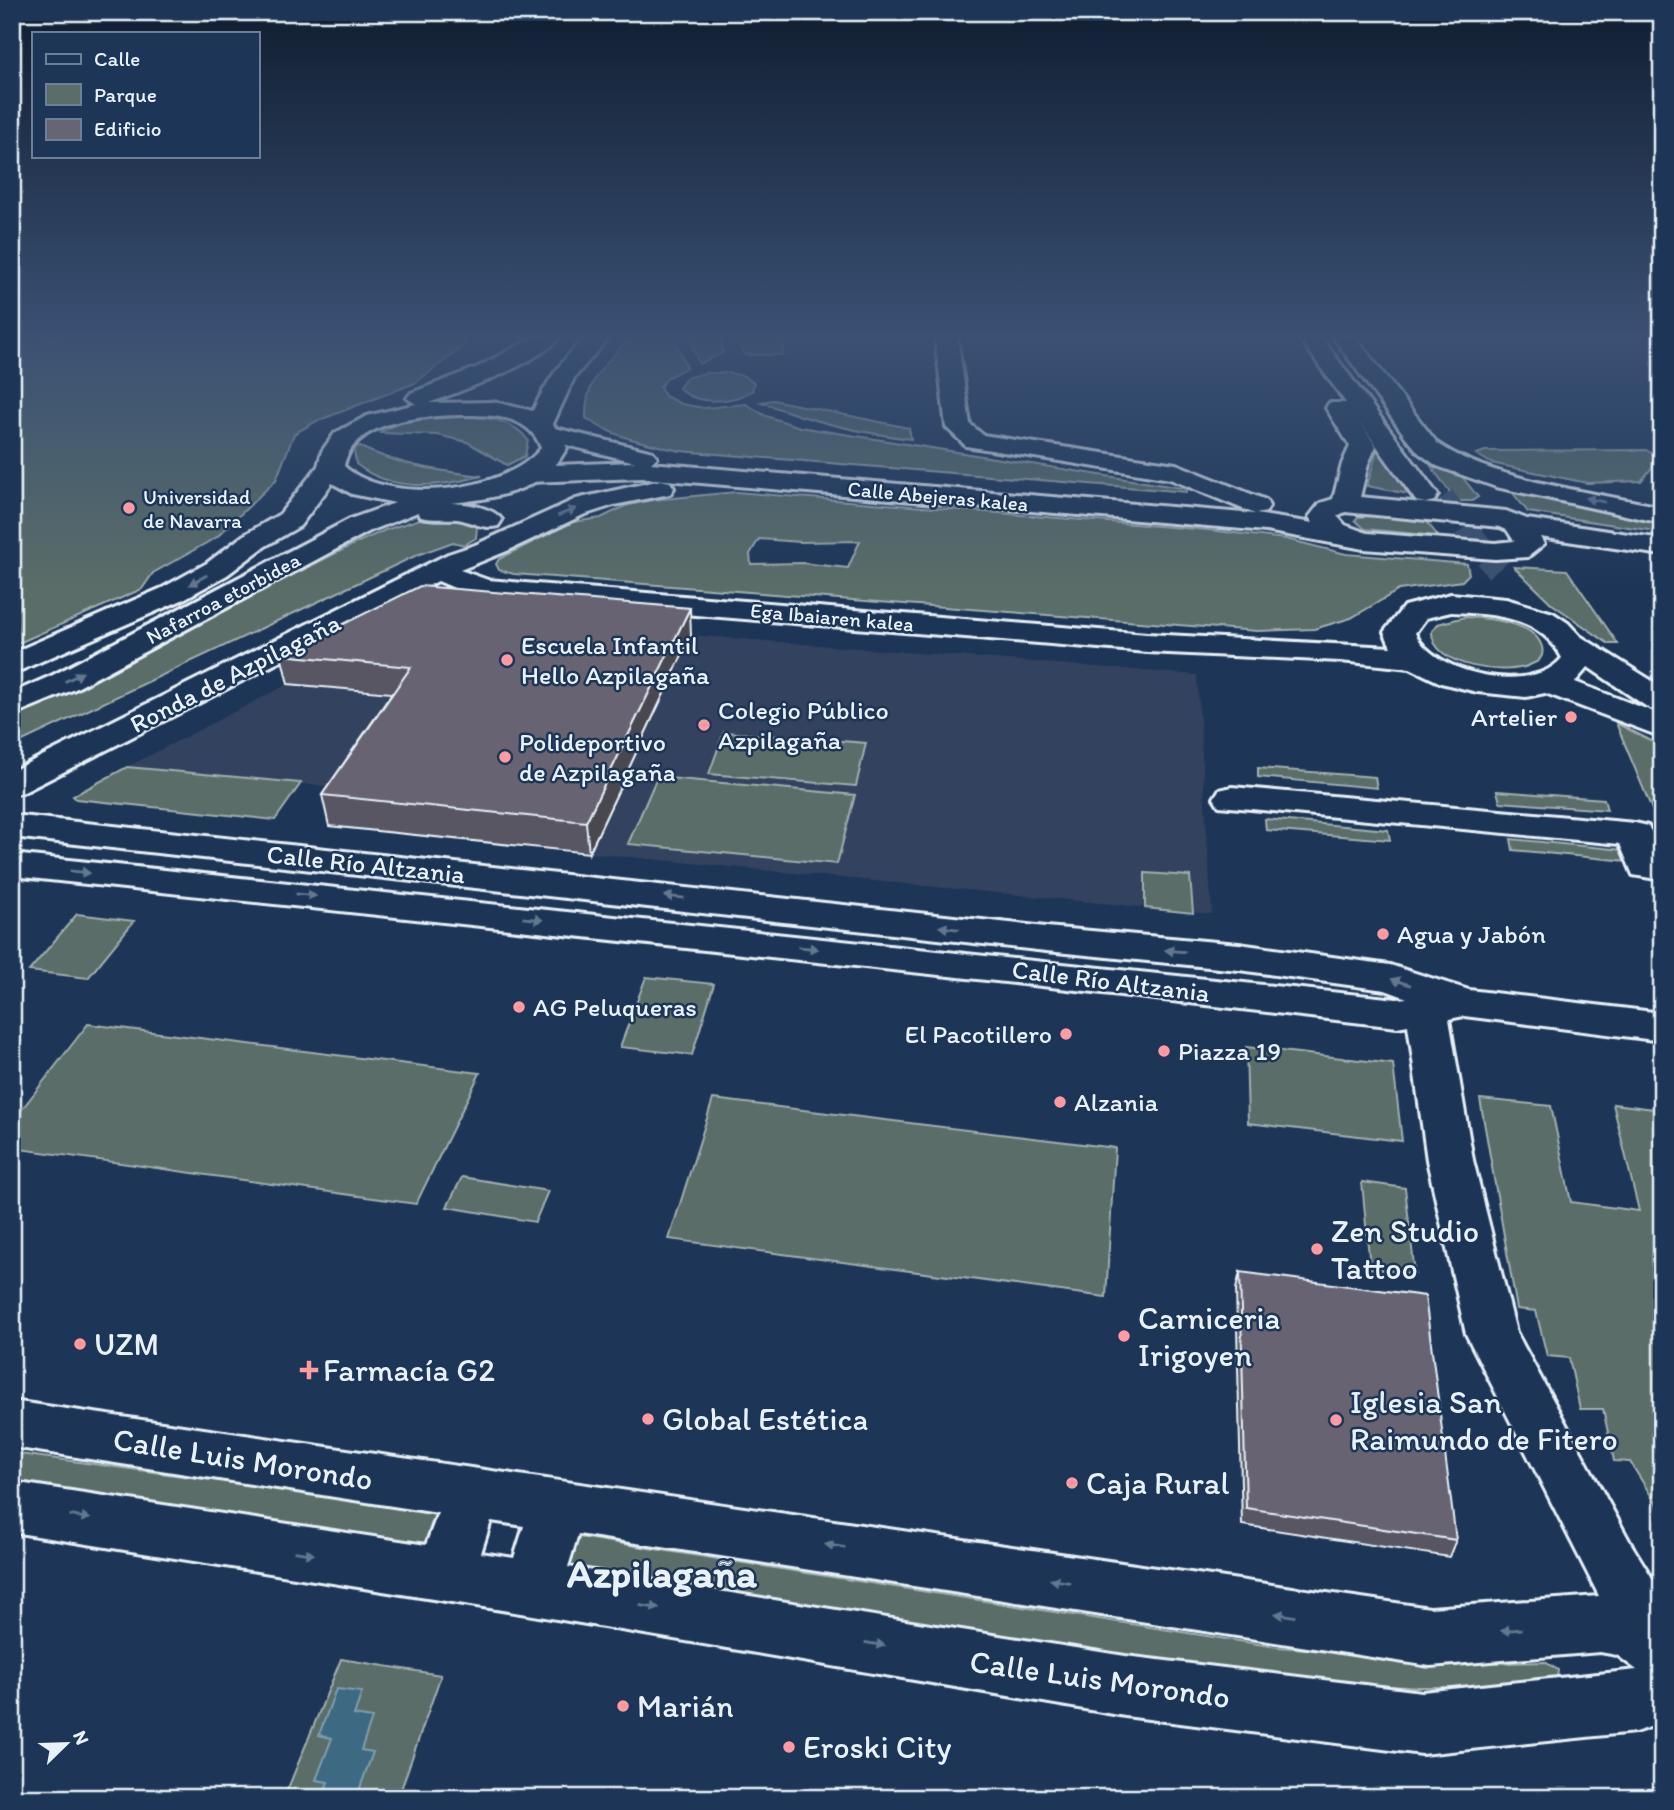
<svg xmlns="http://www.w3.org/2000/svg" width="1674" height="1810" font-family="Itim,sans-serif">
<rect width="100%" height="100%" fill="#1d3557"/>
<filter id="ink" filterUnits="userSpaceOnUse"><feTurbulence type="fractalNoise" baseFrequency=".0143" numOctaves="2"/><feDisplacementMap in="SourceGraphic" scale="14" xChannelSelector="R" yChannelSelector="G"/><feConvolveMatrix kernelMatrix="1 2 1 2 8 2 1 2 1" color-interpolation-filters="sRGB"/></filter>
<g filter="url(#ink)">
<!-- built -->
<polygon fill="#33435f" points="424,614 1197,675 1212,914 589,853 355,789 127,767"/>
<!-- green -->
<g fill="#5a6d68" stroke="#a1afb0" stroke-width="2" fill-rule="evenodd">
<polygon points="12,337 471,337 460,349 415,383 317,421 294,434 276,480 217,537 153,573 142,589 12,646"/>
<path d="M630 337H673L687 367 668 377 660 387 665 396 681 404 704 408 746 404 766 416 800 427 1188 489 1186 492 1151 489 680 451C647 443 613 438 586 418 585 378 605 365 630 337Z"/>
<polygon points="689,337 720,337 723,353 699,364"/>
<polygon points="734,337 785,337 783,355 745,355"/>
<path d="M705 373H729L744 376 754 383 752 391C732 403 696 406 679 388L686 378Z"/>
<path d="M773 400 909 428 911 439C859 433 810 421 761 402Z"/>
<path d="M455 416C481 417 511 417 528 440L525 456 507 465 467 442 438 435 379 433 402 422Z"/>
<path d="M358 446C398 465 438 471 482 476 440 487 392 493 356 464L354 450Z"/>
<polygon points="1378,447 1414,495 1367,486"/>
<polygon points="1646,450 1660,458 1641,481 1587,483 1491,463 1476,454 1485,451"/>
<polygon points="1421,452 1459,473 1478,497 1472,501 1456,501"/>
<polygon points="1509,488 1662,523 1662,532 1528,512"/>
<path d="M736 492 1208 530 1286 539 1346 554 1467 564 1469 574 1462 581 1399 590 1351 618 1314 629 1257 631 514 574 499 570 496 564 499 559 573 522 601 518 625 506 652 500ZM759 539 801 542 860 541 848 568 802 563 751 564 750 554Z"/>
<polygon points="433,515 468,519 477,527 476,538 464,545 453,542 417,555 12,746 12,718 354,544 385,530"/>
<polygon points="1373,516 1426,521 1438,536 1365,529 1355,520 1358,517"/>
<polygon points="1514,567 1567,570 1618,644 1609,644 1552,604"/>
<path d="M1465 617C1486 618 1535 622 1542 647 1544 655 1540 661 1532 664 1508 677 1430 667 1432 631L1438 624Z"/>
<polygon points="1616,723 1662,746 1662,819 1656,819"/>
<polygon points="724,732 866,743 856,786 709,774"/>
<polygon points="127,767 301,783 275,820 76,799 73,796"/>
<polygon points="1258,768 1375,777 1377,788 1258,777"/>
<polygon points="657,777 855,795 837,864 628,844"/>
<polygon points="1497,791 1604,799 1607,810 1500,802"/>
<polygon points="1265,819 1388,830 1390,840 1266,830"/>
<polygon points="1511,839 1623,850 1628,861 1513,850"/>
<polygon points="1145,873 1190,876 1193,913 1145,908"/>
<polygon points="77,914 134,921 88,978 29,971"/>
<polygon points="646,977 714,984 692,1055 620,1047"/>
<polygon points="88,1024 480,1073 416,1204 12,1148 12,1122"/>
<polygon points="1246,1047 1393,1064 1402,1141 1248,1123"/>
<polygon points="713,1099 1115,1148 1106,1297 669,1239"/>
<polygon points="1480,1099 1551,1106 1571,1202 1639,1211 1613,1104 1662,1110 1662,1513 1630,1462 1614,1461 1603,1409 1580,1409 1569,1358 1547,1356 1536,1311 1517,1309"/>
<polygon points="462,1177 548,1191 535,1222 447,1207"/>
<polygon points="1362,1182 1405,1188 1415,1274 1370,1268"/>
<polygon points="12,1453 436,1510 423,1549 12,1487"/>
<polygon points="572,1536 1277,1647 1506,1663 1545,1662 1558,1670 1557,1678 1548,1687 1406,1687 1291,1681 572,1570 567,1560"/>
<polygon points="341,1659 441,1675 398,1798 284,1798"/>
</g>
<!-- water -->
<polygon fill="#3e6983" stroke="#829fb2" stroke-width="2" points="336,1689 362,1692 354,1715 372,1718 361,1750 373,1752 357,1796 365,1798 322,1798 328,1782 316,1780 332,1738 319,1735"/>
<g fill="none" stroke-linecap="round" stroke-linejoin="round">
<!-- minor-tunnel -->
<polyline stroke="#3b516f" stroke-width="25" stroke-dasharray="25 12" stroke-linecap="butt" points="1442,498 1498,570"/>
<defs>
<g id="minor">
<path d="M935 337H957L970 424 983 435 1176 464 1266 500 1269 506 1266 512 1256 514 1313 523 1309 517 1320 503 1333 499 1342 464 1350 446 1326 408 1329 403H1346L1299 337H1321L1438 495 1434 501 1425 503 1416 501 1359 421 1376 446 1368 464 1360 497 1506 511 1527 519 1662 539V555L1540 537 1544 544 1528 557 1495 559 1364 549 1266 531 642 478 528 482 519 480 515 474 519 468 528 466 635 462 542 439 539 434 542 429 551 427 653 452 657 457 651 463 1255 514 1170 479 966 446 946 427ZM1345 512 1500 527 1507 530 1514 541 1495 543 1367 533 1345 525 1337 516Z"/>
<path d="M1333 337H1355L1437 443C1489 480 1597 493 1662 507V523L1496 487 1437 466 1419 453 1405 436Z"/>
<path d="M661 480 670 482 674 488 670 494 614 505 583 515 507 551 460 570 488 580 1147 634 1391 647 1384 632 1404 606 1451 594 1506 599 1553 613 1568 623 1580 636 1662 687V712L1650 709 1588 667 1575 682 1662 715V737L1545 693 1526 697 1477 692 1441 683 1410 668 1340 661 1147 652 488 598 464 592 438 581 24 792 12 795V771L448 554 475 545 576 499ZM1451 612C1493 614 1541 616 1562 658 1532 696 1433 674 1415 633L1426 618Z"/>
<path d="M1232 787 1635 823 1648 826C1659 843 1662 860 1662 880L1633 875 1620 844 1219 806 1214 798 1219 790Z"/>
<path d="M12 815 1046 927 1239 944 1390 965 1469 990 1662 1013V1041L1464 1016 1449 1019 1473 1160 1516 1332 1631 1544 1662 1594V1723L1635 1732 1422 1754 1125 1716 533 1615 12 1532V1482L426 1545 438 1513 12 1447V1401L1430 1608 1599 1596 1466 1334 1427 1160 1408 1025 1397 1027 1042 986 12 876V854L1397 999 1407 998 1385 990 1239 970 1046 951 12 837ZM491 1521 524 1526 514 1558 481 1553ZM578 1534 1430 1666 1600 1652 1617 1655 1637 1670 1422 1692 1125 1656 568 1567Z"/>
</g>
<path id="major" d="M534 337H559C541 363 460 391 429 403L494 402 533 411C546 382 563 358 586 337H609L574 378 553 424 567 448C562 455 557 465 550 471 525 494 483 500 450 503 465 503 493 507 502 520L498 526C482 530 472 521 457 519 445 518 434 520 421 517L418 512 370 531 75 689 12 715V693L53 675 350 519 395 503 352 494 332 483 300 526 264 547 227 575 182 600 12 674V653L162 588 207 563 244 535 280 514 318 466 322 451 335 433 367 416 416 404 407 398 411 393 478 367ZM461 415C492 415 529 414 541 448 506 493 387 506 344 466 354 419 422 416 461 415Z"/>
</defs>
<!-- minor casing -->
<use href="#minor" stroke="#e8f1f8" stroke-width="6"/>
<!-- major casing -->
<use href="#major" stroke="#e8f1f8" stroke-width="6"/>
<!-- minor -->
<use href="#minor" fill="#1d3557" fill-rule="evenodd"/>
<!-- major -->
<use href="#major" fill="#1d3557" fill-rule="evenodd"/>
</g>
<!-- wall -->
<g fill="#595663" stroke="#e8f1f8" stroke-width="2">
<polygon points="691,636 589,853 329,826 322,795 392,693 288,684 281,655"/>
<polygon points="1240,1272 1456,1540 1449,1557 1242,1525 1236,1289"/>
</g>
<!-- shaded-wall -->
<polygon fill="#484650" stroke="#e8f1f8" stroke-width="2" points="690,608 691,636 589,853 586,822"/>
<!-- building -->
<g fill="#676473" stroke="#e8f1f8" stroke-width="2">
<polygon points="420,586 690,608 586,822 322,795 411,667 281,655"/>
<polygon points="1240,1272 1425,1296 1456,1540 1246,1508"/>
</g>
<!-- one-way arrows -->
<defs><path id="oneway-solid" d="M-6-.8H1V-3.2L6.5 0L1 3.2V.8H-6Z" transform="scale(1.75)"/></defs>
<g fill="#64778f">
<use href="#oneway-solid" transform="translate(1595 500) rotate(-168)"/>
<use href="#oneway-solid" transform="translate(567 512) rotate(-22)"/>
<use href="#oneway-solid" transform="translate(198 580) rotate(151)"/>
<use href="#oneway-solid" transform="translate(74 677) rotate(-27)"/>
<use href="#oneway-solid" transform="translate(80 872) rotate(6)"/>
<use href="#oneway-solid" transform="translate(306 895) rotate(6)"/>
<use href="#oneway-solid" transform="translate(674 897) rotate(-174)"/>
<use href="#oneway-solid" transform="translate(533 919) rotate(6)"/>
<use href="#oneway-solid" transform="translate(949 928) rotate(-173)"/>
<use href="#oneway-solid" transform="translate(808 948) rotate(6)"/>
<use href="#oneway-solid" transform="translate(1175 951) rotate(-175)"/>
<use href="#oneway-solid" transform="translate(1401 982) rotate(-162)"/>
<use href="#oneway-solid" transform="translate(80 1517) rotate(9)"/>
<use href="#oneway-solid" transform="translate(835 1546) rotate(-171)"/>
<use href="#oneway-solid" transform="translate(304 1553) rotate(9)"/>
<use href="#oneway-solid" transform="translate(1060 1581) rotate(-171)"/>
<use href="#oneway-solid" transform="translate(650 1607) rotate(9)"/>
<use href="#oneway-solid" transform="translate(1285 1615) rotate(-171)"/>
<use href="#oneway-solid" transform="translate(1511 1630) rotate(175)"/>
<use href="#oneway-solid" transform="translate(875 1644) rotate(9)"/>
</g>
</g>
<!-- sky -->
<linearGradient id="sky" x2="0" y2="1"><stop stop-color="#101d30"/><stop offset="0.57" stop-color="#3a5174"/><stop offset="1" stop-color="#3a5174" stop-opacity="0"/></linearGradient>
<rect width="1674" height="590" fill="url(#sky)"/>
<!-- markers -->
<g fill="#ff9aa2" stroke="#1d3557" stroke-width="2.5">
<circle cx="129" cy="508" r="7"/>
<circle cx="507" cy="660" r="7"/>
<circle cx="1571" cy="717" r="7"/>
<circle cx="704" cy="725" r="7"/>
<circle cx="505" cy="757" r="7"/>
<circle cx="1383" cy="934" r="7"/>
<circle cx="519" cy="1007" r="7"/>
<circle cx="1066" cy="1034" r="7"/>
<circle cx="1164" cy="1051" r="7"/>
<circle cx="1060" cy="1102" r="7"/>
<circle cx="1317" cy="1249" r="7"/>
<circle cx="1124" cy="1336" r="7"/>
<circle cx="80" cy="1344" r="7"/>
<path d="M305.5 1359.5h7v7h7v7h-7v7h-7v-7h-7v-7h7z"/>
<circle cx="648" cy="1419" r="7"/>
<circle cx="1336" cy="1420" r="7"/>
<circle cx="1072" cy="1483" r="7"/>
<circle cx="623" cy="1706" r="7"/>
<circle cx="789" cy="1747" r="7"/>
</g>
<g text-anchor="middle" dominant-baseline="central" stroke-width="5" stroke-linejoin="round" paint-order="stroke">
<!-- far-poi labels -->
<g font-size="21" fill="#e8f1f8" stroke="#1d3557" text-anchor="start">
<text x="143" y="496">Universidad<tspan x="143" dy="24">de Navarra</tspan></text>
</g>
<!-- far-street labels -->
<g font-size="21" fill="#e8f1f8" stroke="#1d3557">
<text transform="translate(938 496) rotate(5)">Calle Abejeras kalea</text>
<text transform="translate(223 598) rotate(-28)">Nafarroa etorbidea</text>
<text transform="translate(832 617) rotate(5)">Ega Ibaiaren kalea</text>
</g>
<!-- poi labels -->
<g font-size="26" fill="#e8f1f8" stroke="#1d3557" text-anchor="start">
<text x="521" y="645">Escuela Infantil<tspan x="521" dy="30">Hello Azpilagaña</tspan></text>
<text x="718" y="710">Colegio Público<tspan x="718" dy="30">Azpilagaña</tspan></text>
<text x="1557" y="717" text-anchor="end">Artelier</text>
<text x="519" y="742">Polideportivo<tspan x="519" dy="30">de Azpilagaña</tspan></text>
<text x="1397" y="934">Agua y Jabón</text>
<text x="533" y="1007">AG Peluqueras</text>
<text x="1052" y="1034" text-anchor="end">El Pacotillero</text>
<text x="1178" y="1051">Piazza 19</text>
<text x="1074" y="1102">Alzania</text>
</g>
<!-- street labels -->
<g font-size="26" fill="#e8f1f8" stroke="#1d3557">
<text transform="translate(235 673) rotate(-27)">Ronda de Azpilagaña</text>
<text transform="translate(366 864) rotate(6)">Calle Río Altzania</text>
<text transform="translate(1111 981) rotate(7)">Calle Río Altzania</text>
</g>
<!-- near-poi labels -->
<g font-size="32" fill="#e8f1f8" stroke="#1d3557" text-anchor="start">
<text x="1331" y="1231">Zen Studio<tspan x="1331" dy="37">Tattoo</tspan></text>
<text x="1138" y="1318">Carniceria<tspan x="1138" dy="37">Irigoyen</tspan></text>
<text x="94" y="1344">UZM</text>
<text x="323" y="1370">Farmacía G2</text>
<text x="1350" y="1402">Iglesia San<tspan x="1350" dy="37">Raimundo de Fitero</tspan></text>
<text x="662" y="1419">Global Estética</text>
<text x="1086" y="1483">Caja Rural</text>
<text x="637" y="1706">Marián</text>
<text x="803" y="1747">Eroski City</text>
</g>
<!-- near-street labels -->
<g font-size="32" fill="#e8f1f8" stroke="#1d3557">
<text transform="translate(243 1459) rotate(9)">Calle Luis Morondo</text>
<text transform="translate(1100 1679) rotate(8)">Calle Luis Morondo</text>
</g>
<!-- near-district labels -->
<g font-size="40" font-weight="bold" fill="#e8f1f8" stroke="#1d3557">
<text x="662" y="1573">Azpilagaña</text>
</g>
</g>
<!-- margin -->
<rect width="1674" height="1810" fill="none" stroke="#1d3557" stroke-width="42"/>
<rect x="21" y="21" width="1632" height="1768" fill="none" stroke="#e8f1f8" stroke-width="2.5" filter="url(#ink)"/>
<!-- legend -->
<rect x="32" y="32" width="228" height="126" fill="#1d3557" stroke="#6e8097" stroke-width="2"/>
<rect x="46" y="54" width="35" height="10" fill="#1d3557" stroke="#6e8097" stroke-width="2"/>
<text x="94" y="66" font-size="21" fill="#e8f1f8">Calle</text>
<rect x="46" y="84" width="35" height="21" fill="#5a6d68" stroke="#6e8097" stroke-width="2"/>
<text x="94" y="102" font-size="21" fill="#e8f1f8">Parque</text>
<rect x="46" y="119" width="35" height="21" fill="#676473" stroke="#6e8097" stroke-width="2"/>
<text x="94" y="136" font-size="21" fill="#e8f1f8">Edificio</text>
<!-- north arrow -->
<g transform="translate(66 1744) rotate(67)" stroke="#1d3557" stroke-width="5" paint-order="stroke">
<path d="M0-5L12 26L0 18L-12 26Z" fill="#e8f1f8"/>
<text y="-10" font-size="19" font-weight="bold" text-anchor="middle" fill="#e8f1f8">N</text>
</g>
</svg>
